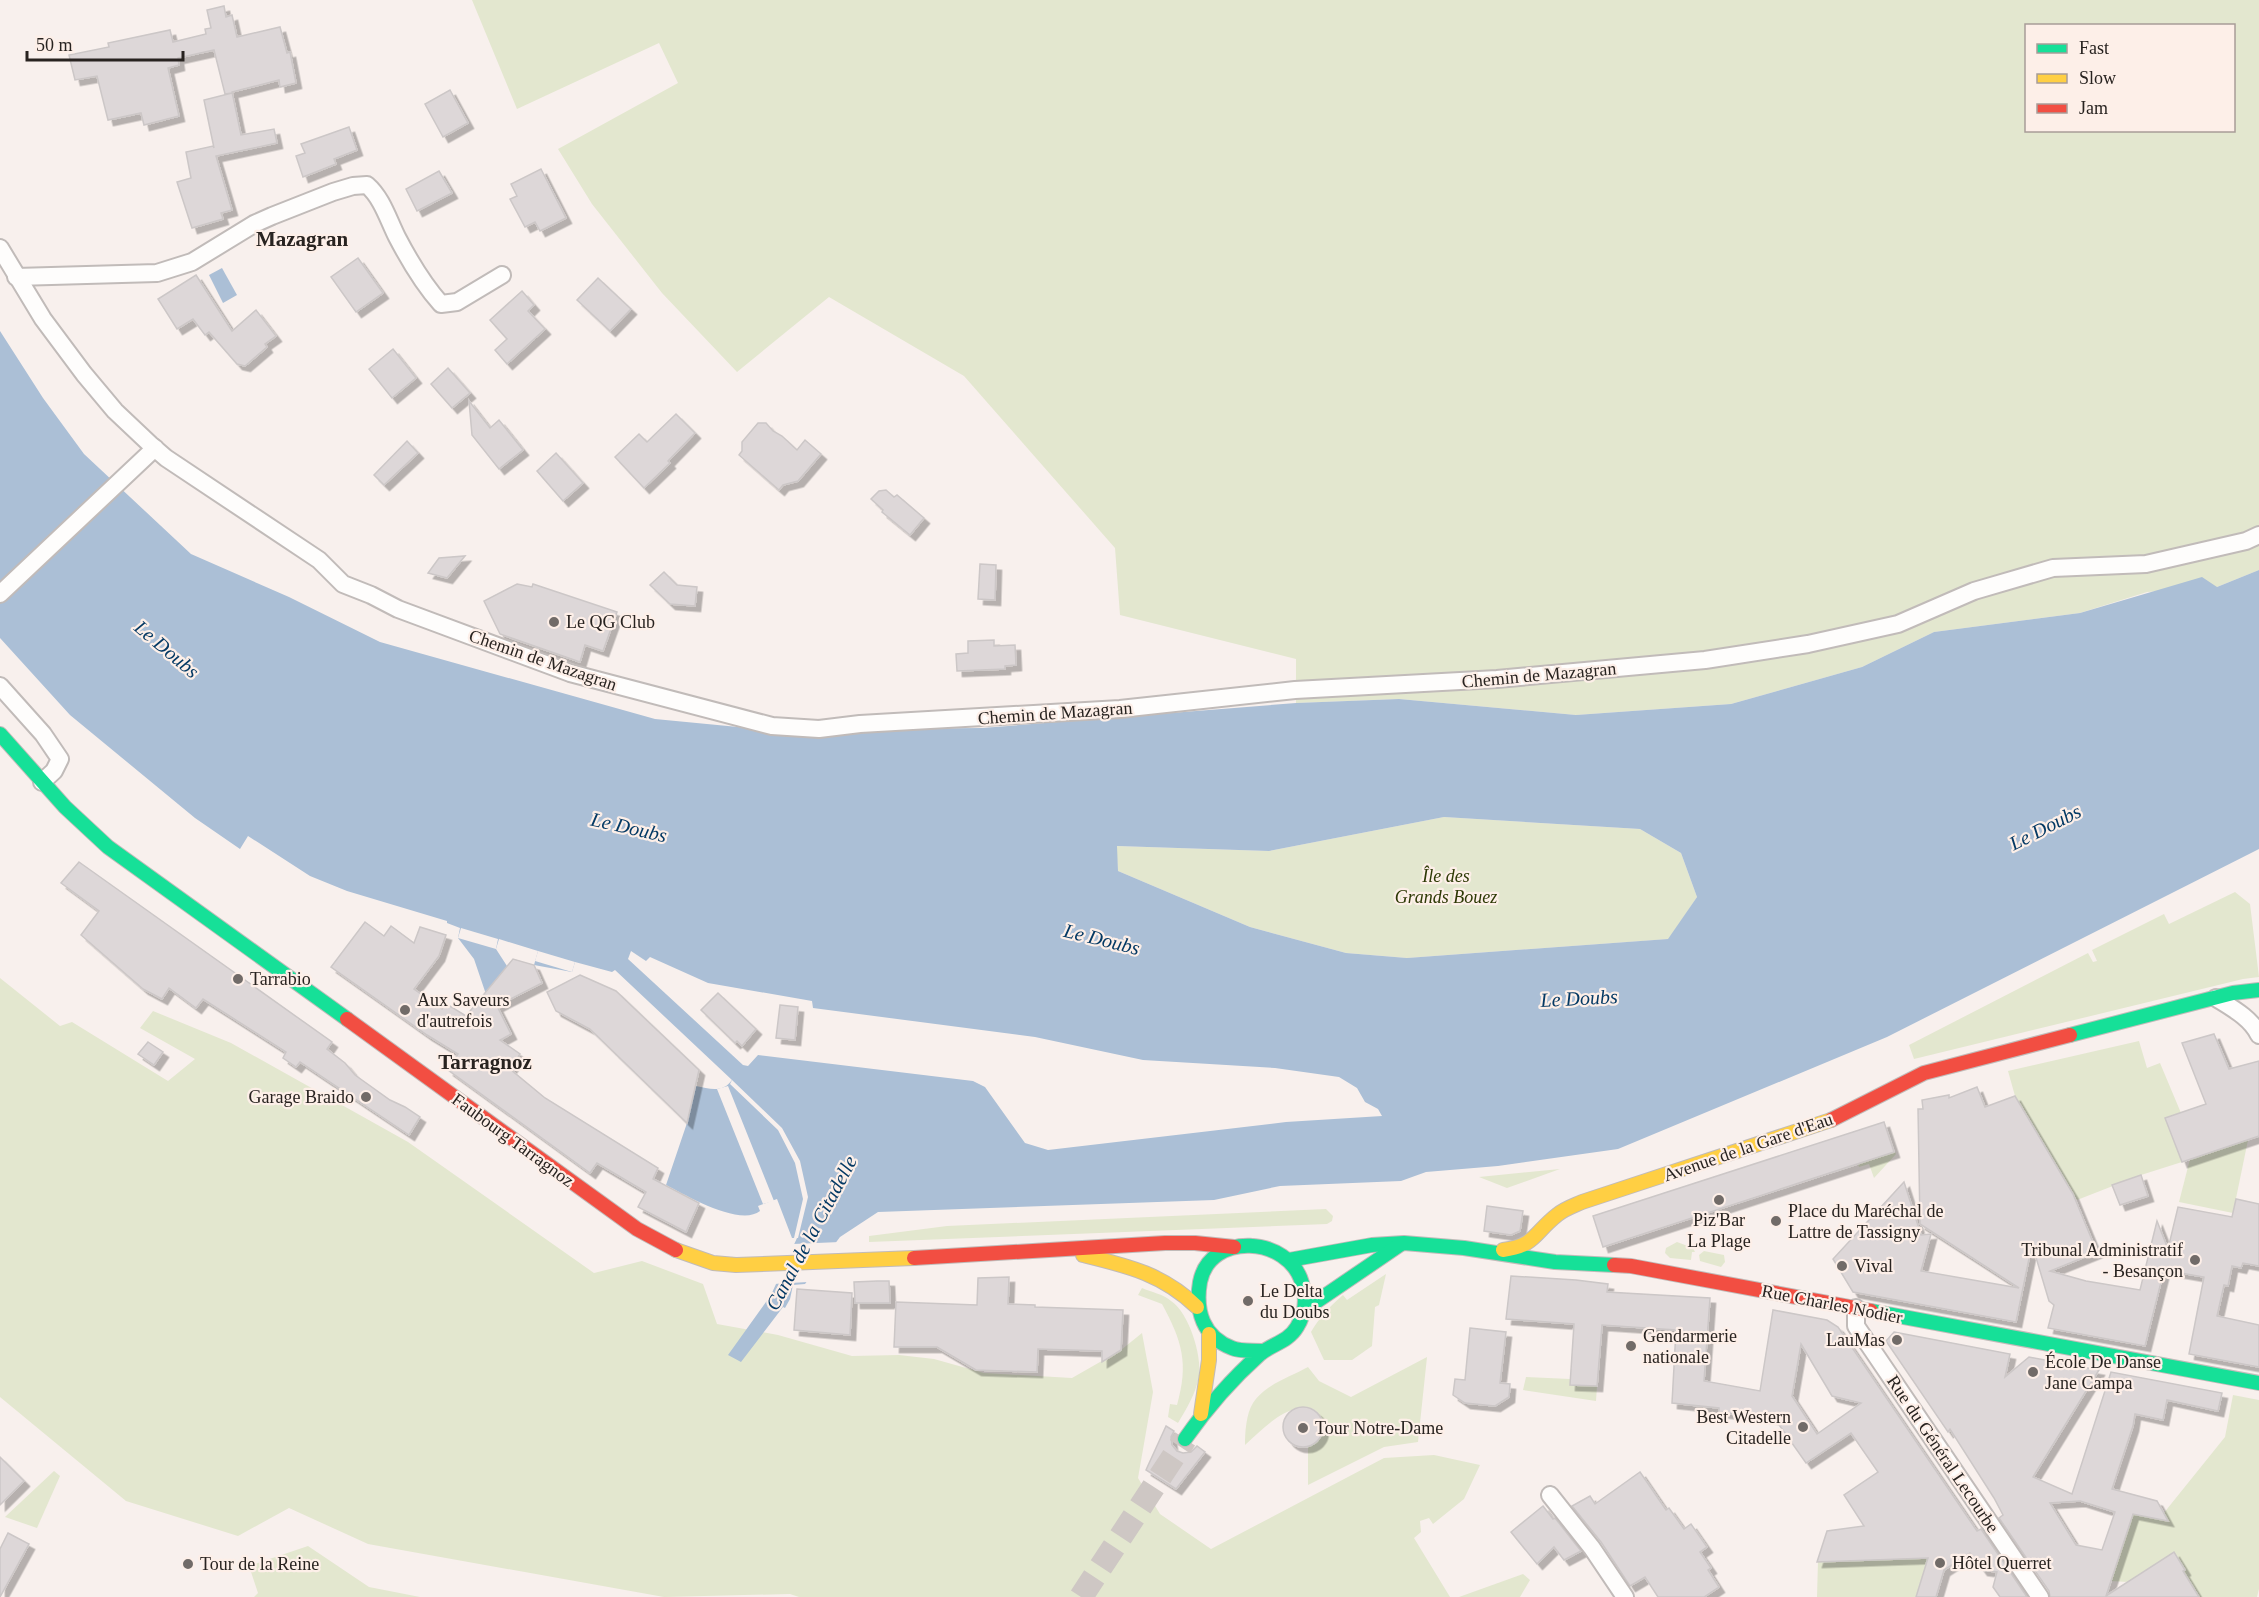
<svg xmlns="http://www.w3.org/2000/svg" width="2259" height="1597" font-family="Georgia,serif">
<defs>
<filter id="shadow"><feDropShadow dx="5.5" dy="5.5" stdDeviation="0" flood-color="#0004"/></filter>
</defs>
<rect width="100%" height="100%" fill="#f8f0ed"/>
<!-- green -->
<g fill="#e3e7cf" fill-rule="evenodd">
<path d="M472 0H2259V570L2217 587 2147 592 2080 613 1934 632 1862 667 1731 704 1576 715 1399 699 1296 703V659L1120 615 1115 548 964 376 829 297 737 372 662 293 592 204 558 149 678 83 659 43 517 109ZM2026 26H2234V130H2026Z"/>
<polygon points="1444,817 1640,829 1681,853 1697,897 1669,939 1407,958 1346,953 1250,927 1118,871 1116,846 1269,851"/>
<polygon points="2235,892 2250,904 2259,977 2243,979 1914,1059 1909,1045 2088,953 2093,962 2097,961 2092,950 2164,914 2169,924"/>
<polygon points="0,978 60,1026 72,1022 168,1081 195,1059 140,1028 153,1011 231,1043 408,1142 594,1273 642,1261 703,1284 717,1324 778,1335 852,1356 899,1355 934,1359 984,1373 1072,1378 1121,1350 1142,1333 1153,1392 1138,1478 1160,1514 1211,1549 1384,1458 1434,1455 1480,1465 1464,1499 1433,1524 1429,1518 1420,1521 1421,1532 1414,1538 1450,1597 799,1597 790,1594 664,1597 368,1544 289,1508 238,1536 126,1501 0,1397"/>
<polygon points="2139,1041 2147,1068 2160,1063 2181,1113 2182,1162 2141,1175 2077,1200 2015,1096 2008,1071"/>
<polygon points="2248,1140 2233,1213 2179,1202 2190,1159"/>
<polygon points="1895,1152 1896,1154 1874,1178 1869,1164 1859,1167 1858,1164"/>
<polygon points="1560,1169 1507,1188 1479,1177"/>
<polygon points="1326,1209 1333,1216 1332,1221 1327,1224 869,1242 869,1236 947,1226"/>
<polygon points="1677,1242 1693,1248 1695,1252 1692,1252 1691,1260 1670,1258 1665,1253 1666,1248"/>
<polygon points="1704,1251 1724,1255 1725,1262 1721,1267 1700,1261 1699,1255"/>
<path d="M1386 1274 1379 1305 1375 1307 1372 1346 1352 1360H1324L1311 1332C1320 1317 1329 1307 1343 1295L1347 1300Z"/>
<path d="M1142 1288C1151 1292 1163 1294 1171 1301 1189 1313 1202 1355 1199 1376 1196 1393 1187 1408 1178 1423L1168 1417 1170 1404 1177 1405C1189 1363 1182 1341 1162 1304L1138 1295Z"/>
<path d="M1427 1357 1418 1442 1384 1447 1308 1485V1447C1332 1436 1324 1402 1299 1408 1278 1412 1261 1431 1245 1445 1245 1433 1246 1414 1253 1403 1264 1385 1290 1377 1308 1367L1319 1381 1351 1397Z"/>
<polygon points="1526,1377 1570,1379 1570,1385 1597,1386 1596,1401 1523,1390"/>
<polygon points="2233,1395 2259,1400 2259,1589 2257,1597 2199,1597 2177,1575 2185,1569 2174,1552 2128,1582 2111,1581 2133,1514 2159,1519 2225,1437"/>
<polygon points="54,1471 60,1476 37,1528 5,1517"/>
<polygon points="308,1546 369,1587 420,1597 254,1597 258,1593 249,1566"/>
<polygon points="1928,1558 1916,1596 1918,1597 1817,1597 1818,1561"/>
<polygon points="1523,1574 1530,1580 1520,1597 1459,1597"/>
</g>
<!-- water -->
<g fill="#abbfd6" fill-rule="evenodd">
<polygon points="222,268 237,295 223,303 209,275"/>
<path d="M0 331 43 398 84 454 191 554 289 597 380 642 655 719 769 730 982 728 1296 703 1399 699 1576 715 1731 704 1862 667 1934 632 2080 613 2202 577 2217 587 2259 570V849L1887 1037 1618 1149 1498 1166 1426 1172 1401 1181 1280 1186 1214 1200 878 1212 840 1237 805 1284 793 1285 790 1299 785 1308 783 1307 741 1362 728 1355 771 1295 797 1238H792L777 1199 758 1206 760 1211C740 1227 685 1195 666 1185L687 1123 696 1086C710 1089 723 1093 732 1080L615 970 612 972 575 962 572 972 534 965 538 951 499 939 496 949 507 966 519 995 491 1009 474 959 458 938 460 928 447 923V921L347 891 310 876 248 836 240 849 195 818 70 715 0 638ZM1444 817 1640 829 1681 853 1697 897 1668 939 1407 958 1346 953 1250 927 1118 871 1117 846 1269 851ZM631 951 646 961 650 957 708 983 812 1001 813 1008 1035 1037 1143 1060 1275 1068 1339 1077 1357 1088 1365 1102 1378 1109 1382 1116 1286 1122 1048 1150 1025 1143 985 1087 973 1081 758 1055 748 1066 743 1065 628 959Z"/>
</g>
<!-- pier -->
<g fill="#f8f0ed">
<polygon points="461,928 498,939 496,949 458,938"/>
<polygon points="538,951 575,962 572,972 535,961"/>
<polygon points="732,1080 782,1128 800,1161 808,1197 798,1238 794,1238 803,1199 795,1163 778,1130 730,1084"/>
<polygon points="728,1086 774,1201 763,1204 717,1089"/>
<polygon points="840,1242 808,1282 773,1284 793,1244"/>
</g>
<!-- building -->
<g fill="#ddd7d8" stroke="#ccc7c7" stroke-width="1.5" fill-rule="evenodd" filter="url(#shadow)">
<polygon points="224,6 226,17 232,15 237,37 280,27 287,53 290,52 296,83 280,87 279,80 232,92 241,135 274,129 277,143 216,156 232,210 221,213 223,219 192,228 177,182 191,178 186,152 213,146 214,148 204,100 232,93 225,94 214,50 178,58 179,65 168,68 179,116 144,125 141,113 108,120 97,76 75,80 69,55 109,47 108,43 170,30 173,42 206,34 205,29 211,28 207,10"/>
<polygon points="450,90 468,123 443,137 425,104"/>
<polygon points="349,127 357,150 334,159 336,164 303,177 296,156 305,153 301,144"/>
<polygon points="541,169 566,218 540,231 535,222 525,227 510,199 517,196 511,184"/>
<polygon points="439,171 452,193 417,211 406,189"/>
<polygon points="358,258 383,293 356,312 331,277"/>
<polygon points="196,275 232,331 256,310 276,336 265,344 267,347 245,366 237,364 209,332 205,335 193,319 177,329 158,299"/>
<polygon points="598,278 631,309 610,331 577,300"/>
<polygon points="522,291 534,305 528,311 545,329 507,364 495,350 507,339 490,320"/>
<polygon points="393,349 416,378 392,398 369,369"/>
<polygon points="448,368 470,393 452,408 431,384"/>
<polygon points="469,401 490,428 499,420 523,450 499,469 472,435"/>
<polygon points="676,414 695,433 668,461 670,463 644,488 615,457 639,434 647,442"/>
<polygon points="758,423 766,423 773,431 782,436 797,450 805,440 821,454 798,481 783,485 779,490 739,455 742,451 742,442"/>
<polygon points="407,441 418,453 384,485 374,475"/>
<polygon points="556,453 583,483 563,501 537,471"/>
<polygon points="886,490 894,497 897,495 924,518 910,535 882,512 883,510 871,499 879,491"/>
<polygon points="465,556 447,578 428,573 439,558"/>
<polygon points="980,564 996,565 995,600 978,599"/>
<polygon points="664,572 677,585 697,587 695,606 670,604 650,585"/>
<polygon points="517,584 532,587 533,584 617,612 603,651 585,645 580,662 500,634 484,601"/>
<polygon points="994,640 994,646 1015,645 1016,665 1005,666 1005,669 957,671 956,654 968,653 968,641"/>
<polygon points="79,862 332,1042 327,1049 345,1063 355,1075 390,1100 405,1107 420,1117 409,1135 300,1062 296,1067 283,1058 286,1052 203,999 196,1008 169,988 162,999 143,989 81,935 99,911 61,883"/>
<polygon points="365,922 384,936 391,926 414,943 420,927 446,935 439,956 414,989 442,1009 445,1003 466,1016 513,959 534,965 542,983 497,1006 511,1034 500,1040 520,1054 510,1069 545,1098 658,1168 653,1179 699,1203 686,1232 638,1207 646,1192 597,1163 590,1173 448,1070 458,1054 427,1035 331,967"/>
<polygon points="580,975 616,991 699,1070 687,1123 590,1029 556,1011 547,992"/>
<polygon points="718,993 756,1029 742,1046 737,1041 735,1043 701,1010"/>
<polygon points="780,1005 798,1007 795,1040 776,1038"/>
<polygon points="2214,1034 2229,1069 2259,1061 2259,1136 2182,1162 2165,1118 2206,1104 2182,1043"/>
<polygon points="148,1042 163,1052 154,1065 138,1054"/>
<polygon points="1977,1087 1985,1107 2015,1096 2073,1194 2097,1252 2050,1271 2086,1281 2140,1290 2157,1221 2168,1249 2178,1207 2232,1217 2236,1199 2259,1204 2259,1266 2243,1263 2241,1268 2232,1266 2228,1286 2224,1285 2217,1316 2259,1325 2259,1367 2189,1354 2204,1277 2164,1270 2145,1346 2048,1328 2054,1305 2049,1301 2032,1244 2016,1322 1853,1292 1833,1259 1904,1182 1921,1235 1931,1234 1921,1271 2019,1288 1920,1224 1918,1109 1923,1109 1922,1100 1949,1095 1949,1098"/>
<polygon points="1884,1122 1894,1152 1603,1247 1593,1216"/>
<polygon points="2141,1175 2148,1196 2120,1205 2112,1185"/>
<polygon points="1487,1206 1523,1211 1520,1231 1511,1235 1484,1231"/>
<path d="M1511 1276 1576 1280 1608 1284 1607 1292 1710 1298 1704 1381 1760 1391 1773 1310 1827 1320 1838 1327 1977 1531 1981 1529 2027 1597H2000L1993 1587 1997 1572 1982 1570 1970 1553 1944 1570 1936 1597H1916L1928 1558 1817 1562 1827 1531 1864 1526 1844 1495 1878 1472 1851 1433 1806 1463 1775 1419 1719 1412V1408L1672 1403 1676 1330 1602 1325 1597 1386 1570 1385 1574 1324 1506 1319ZM1801 1344 1832 1396 1861 1403 1817 1434 1792 1396Z"/>
<polygon points="1009,1277 1008,1304 1035,1305 1035,1307 1123,1310 1121,1350 1102,1362 1102,1351 1038,1349 1037,1372 976,1370 937,1347 894,1347 896,1302 977,1305 978,1278"/>
<polygon points="877,1281 889,1281 890,1303 855,1303 854,1282"/>
<polygon points="797,1289 852,1293 850,1335 794,1330"/>
<polygon points="1470,1328 1506,1332 1500,1383 1510,1384 1509,1397 1495,1406 1465,1403 1453,1395 1455,1379 1465,1380"/>
<path d="M1894 1332 2010 1354 2005 1377 2029 1357 2099 1370 2033 1477 2072 1494 2111 1372 2222 1393 2218 1411 2167 1400 2163 1420 2135 1414 2133 1426 2112 1489 2157 1501 2168 1521 2133 1514 2106 1596 2174 1552 2185 1570 2183 1571 2199 1597H2050L2049 1591 1999 1518 2003 1515 1994 1498 1950 1429 1948 1432 1886 1341ZM2080 1501 2115 1512 2102 1550 2076 1545 2050 1503Z"/>
<circle cx="1303" cy="1427" r="20"/>
<polygon points="1166,1426 1174,1431 1171,1437 1172,1445 1177,1451 1183,1453 1191,1452 1197,1446 1205,1452 1176,1489 1146,1470"/>
<polygon points="0,1457 24,1481 0,1505"/>
<polygon points="1640,1472 1666,1510 1669,1508 1684,1529 1691,1524 1707,1547 1700,1552 1711,1568 1708,1570 1719,1587 1704,1597 1658,1597 1645,1577 1630,1586 1601,1542 1572,1506 1590,1496 1595,1504"/>
<polygon points="1543,1506 1553,1519 1555,1518 1581,1551 1564,1560 1554,1547 1537,1564 1511,1532"/>
<polygon points="8,1533 29,1544 0,1597 0,1549"/>
</g>
<g fill="none" stroke-linecap="round" stroke-linejoin="round">
<!-- secondary-tunnel -->
<polyline stroke="#cec7c4" stroke-width="24" stroke-dasharray="24 12" stroke-linecap="butt" points="1081,1597 1185,1439"/>
<defs>
<g id="street">
<polyline points="0,248 43,319 84,374 115,411 151,445 166,458 319,560 343,584 371,595 398,609 570,673 772,726 819,729 860,724 1120,709 1295,690 1497,679 1705,660 1808,644 1898,624 1974,591 2053,568 2146,564 2246,541 2259,535"/>
<path d="M16 277 157 273 192 262 254 224 272 216 333 192 353 186 367 185C382 198 388 219 397 237 409 260 423 284 441 304L457 302 502 275"/>
<polyline points="0,594 155,448"/>
<polyline points="0,686 43,734 60,759 54,771 42,782"/>
<path d="M2216 998C2232 1008 2251 1018 2259 1035"/>
<polyline points="1856,1308 1856,1326 2040,1597"/>
<polyline points="1550,1495 1592,1548 1625,1597"/>
</g>
<g id="fast">
<polyline points="0,734 65,807 108,847 347,1019"/>
<polyline points="2070,1035 2233,993 2259,990"/>
<polyline points="1289,1260 1372,1245 1404,1243 1464,1248 1555,1262 1614,1265"/>
<polyline points="1304,1310 1401,1244"/>
<polyline points="1871,1311 2259,1383"/>
<path d="M1185 1439C1206 1409 1233 1378 1260 1354 1272 1344 1288 1342 1297 1327 1305 1314 1307 1298 1302 1283 1289 1236 1210 1231 1200 1282 1195 1311 1203 1337 1232 1348 1241 1352 1254 1350 1264 1351"/>
</g>
<g id="slow">
<polyline points="676,1250 713,1263 736,1265 914,1258"/>
<path d="M1503 1250C1535 1246 1534 1233 1557 1215 1564 1209 1573 1206 1582 1202L1831 1120"/>
<path d="M1083 1255C1128 1266 1163 1274 1197 1307"/>
<polyline points="1201,1414 1209,1360 1209,1334"/>
</g>
<g id="jam">
<polyline points="347,1019 637,1229 676,1250"/>
<polyline points="1831,1120 1924,1073 2070,1035"/>
<polyline points="914,1258 1165,1243 1195,1243 1234,1247"/>
<polyline points="1614,1265 1631,1266 1871,1311"/>
</g>
</defs>
<!-- street casing -->
<use href="#street" stroke="#c1bbb9" stroke-width="20"/>
<!-- fast casing -->
<use href="#fast" stroke="#c1bbb9" stroke-width="16"/>
<!-- slow casing -->
<use href="#slow" stroke="#c1bbb9" stroke-width="16"/>
<!-- jam casing -->
<use href="#jam" stroke="#c1bbb9" stroke-width="16"/>
<!-- street -->
<use href="#street" stroke="#fefdfc" stroke-width="16"/>
<!-- fast -->
<use href="#fast" stroke="#16e098" stroke-width="14"/>
<!-- slow -->
<use href="#slow" stroke="#ffcf43" stroke-width="14"/>
<!-- jam -->
<use href="#jam" stroke="#f24e42" stroke-width="14"/>
</g>
<!-- markers -->
<g fill="#716b68" stroke="#fdefe8" stroke-width="2">
<circle cx="554" cy="622" r="6"/>
<circle cx="238" cy="979" r="6"/>
<circle cx="405" cy="1010" r="6"/>
<circle cx="366" cy="1097" r="6"/>
<circle cx="1719" cy="1200" r="6"/>
<circle cx="1776" cy="1221" r="6"/>
<circle cx="2195" cy="1260" r="6"/>
<circle cx="1842" cy="1266" r="6"/>
<circle cx="1248" cy="1301" r="6"/>
<circle cx="1897" cy="1340" r="6"/>
<circle cx="1631" cy="1346" r="6"/>
<circle cx="2033" cy="1372" r="6"/>
<circle cx="1803" cy="1427" r="6"/>
<circle cx="1303" cy="1428" r="6"/>
<circle cx="1940" cy="1563" r="6"/>
<circle cx="188" cy="1564" r="6"/>
</g>
<g text-anchor="middle" dominant-baseline="central" stroke-width="4.5" stroke-linejoin="round" paint-order="stroke">
<!-- poi labels -->
<g font-size="18" fill="#282320" stroke="#fdefe8" text-anchor="start">
<text x="566" y="622">Le QG Club</text>
<text x="250" y="979">Tarrabio</text>
<text x="417" y="1000">Aux Saveurs<tspan x="417" dy="21">d'autrefois</tspan></text>
<text x="354" y="1097" text-anchor="end">Garage Braido</text>
<text x="1788" y="1211">Place du Maréchal de<tspan x="1788" dy="21">Lattre de Tassigny</tspan></text>
<text x="1719" y="1220" text-anchor="middle">Piz'Bar<tspan x="1719" dy="21">La Plage</tspan></text>
<text x="2183" y="1250" text-anchor="end">Tribunal Administratif<tspan x="2183" dy="21">- Besançon</tspan></text>
<text x="1854" y="1266">Vival</text>
<text x="1260" y="1291">Le Delta<tspan x="1260" dy="21">du Doubs</tspan></text>
<text x="1643" y="1336">Gendarmerie<tspan x="1643" dy="21">nationale</tspan></text>
<text x="1885" y="1340" text-anchor="end">LauMas</text>
<text x="2045" y="1362">École De Danse<tspan x="2045" dy="21">Jane Campa</tspan></text>
<text x="1791" y="1417" text-anchor="end">Best Western<tspan x="1791" dy="21">Citadelle</tspan></text>
<text x="1315" y="1428">Tour Notre-Dame</text>
<text x="1952" y="1563">Hôtel Querret</text>
<text x="200" y="1564">Tour de la Reine</text>
</g>
<!-- street labels -->
<g font-size="18" fill="#282320" stroke="#fdefe8">
<text transform="translate(543 660) rotate(19)">Chemin de Mazagran</text>
<text transform="translate(1539 675) rotate(-5)">Chemin de Mazagran</text>
<text transform="translate(1055 713) rotate(-4)">Chemin de Mazagran</text>
<text transform="translate(513 1140) rotate(36)">Faubourg Tarragnoz</text>
<text transform="translate(1748 1147) rotate(-19)">Avenue de la Gare d'Eau</text>
<text transform="translate(1832 1304) rotate(11)">Rue Charles Nodier</text>
<text transform="translate(1943 1454) rotate(56)">Rue du Général Lecourbe</text>
</g>
<!-- park labels -->
<g font-size="18" font-style="italic" fill="#2d3905" stroke="#fdefe8">
<text x="1446" y="876">Île des<tspan x="1446" dy="21">Grands Bouez</tspan></text>
</g>
<!-- water labels -->
<g font-size="20" font-style="italic" fill="#043964" stroke="#fdefe8">
<text transform="translate(167 649) rotate(40)">Le Doubs</text>
<text transform="translate(629 827) rotate(13)">Le Doubs</text>
<text transform="translate(2045 827) rotate(-27)">Le Doubs</text>
<text transform="translate(1102 939) rotate(14)">Le Doubs</text>
<text transform="translate(1579 998) rotate(-3)">Le Doubs</text>
<text transform="translate(811 1233) rotate(-62)">Canal de la Citadelle</text>
</g>
<!-- quarter labels -->
<g font-size="21" font-weight="bold" fill="#282320" stroke="#fdefe8">
<text x="302" y="239">Mazagran</text>
<text x="485" y="1062">Tarragnoz</text>
</g>
</g>
<!-- legend -->
<rect x="2025" y="24" width="210" height="108" fill="#fdefe8" stroke="#a89d98" stroke-width="1.5"/>
<rect x="2037" y="44" width="30" height="9" fill="#16e098" stroke="#a89d98" stroke-width="1.5"/>
<text x="2079" y="54" font-size="18" fill="#282320">Fast</text>
<rect x="2037" y="74" width="30" height="9" fill="#ffcf43" stroke="#a89d98" stroke-width="1.5"/>
<text x="2079" y="84" font-size="18" fill="#282320">Slow</text>
<rect x="2037" y="104" width="30" height="9" fill="#f24e42" stroke="#a89d98" stroke-width="1.5"/>
<text x="2079" y="114" font-size="18" fill="#282320">Jam</text>
<!-- scale -->
<path d="M27 51v9h156v-9" fill="none" stroke="#282320" stroke-width="3"/>
<text x="36" y="51" font-size="18" fill="#282320" stroke="#fdefe8" stroke-width="4.5" paint-order="stroke">50 m</text>
</svg>
